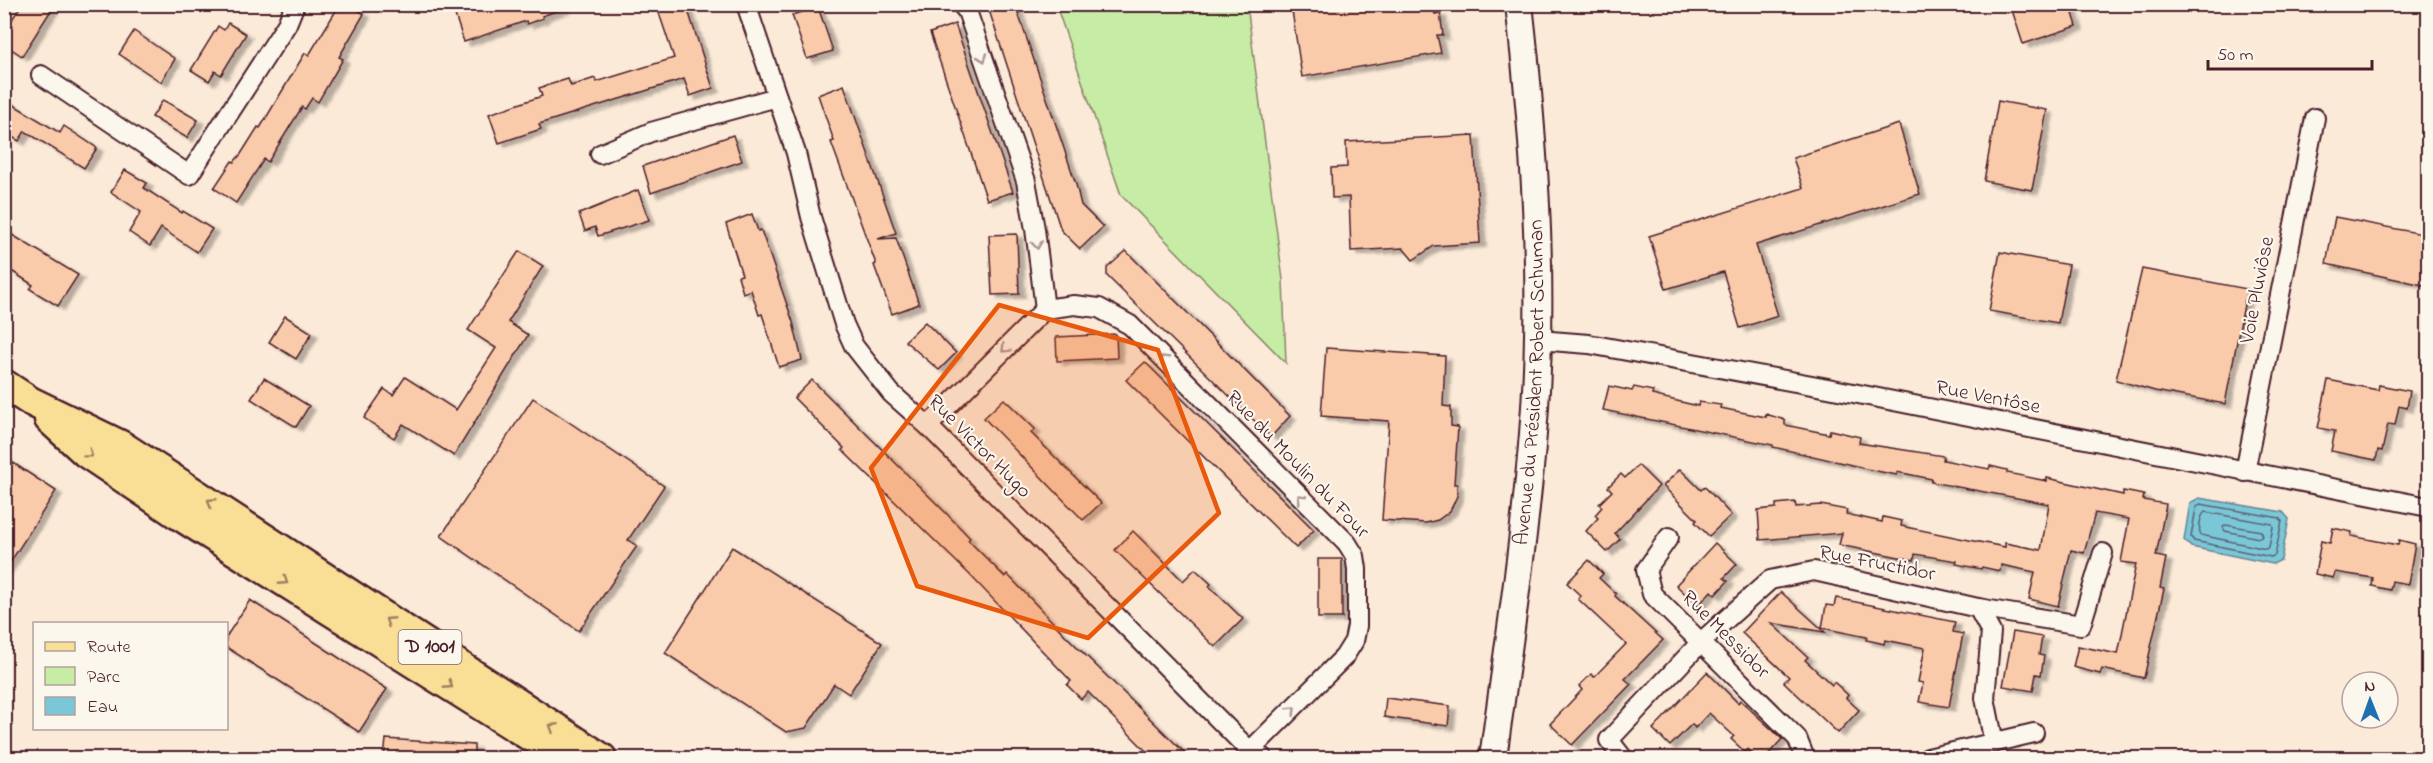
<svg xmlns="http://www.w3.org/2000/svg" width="2433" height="763" font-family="'Indie Flower',sans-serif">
<defs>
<filter id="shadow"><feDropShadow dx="6" dy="4" stdDeviation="1.5" flood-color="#0004"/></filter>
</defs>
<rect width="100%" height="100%" fill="#fbead8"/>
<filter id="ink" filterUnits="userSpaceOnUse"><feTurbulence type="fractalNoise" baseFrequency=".0167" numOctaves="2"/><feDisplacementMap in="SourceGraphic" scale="12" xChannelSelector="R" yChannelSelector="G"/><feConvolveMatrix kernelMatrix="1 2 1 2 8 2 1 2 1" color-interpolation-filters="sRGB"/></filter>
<g filter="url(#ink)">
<!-- green -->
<polygon fill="#c6eca6" stroke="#888668" stroke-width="1.5" points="1056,5 1247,5 1283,280 1286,363 1121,195"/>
<!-- water -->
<polygon fill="#7ac7d8" stroke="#678493" stroke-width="1.5" points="2199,498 2283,512 2289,519 2281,560 2273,564 2191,547 2184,540 2190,503"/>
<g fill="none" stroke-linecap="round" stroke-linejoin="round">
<!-- shore -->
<g stroke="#5d6270" stroke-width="1.5">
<polygon points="2200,504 2280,518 2282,521 2275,555 2271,557 2194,541 2191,537 2196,508"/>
<path d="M2205 512 2272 524 2273 527 2269 547 2266 549 2201 535C2198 530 2200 516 2205 512Z"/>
<polygon points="2226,525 2261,531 2263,536 2259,538 2225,531 2223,527"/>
</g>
</g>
<!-- building -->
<g fill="#facbaa" stroke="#4a1f2b" stroke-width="1.5" filter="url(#shadow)">
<polygon points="22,4 55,4 22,56 4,44 4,32"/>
<polygon points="340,4 349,4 364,14 339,57 343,59 318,102 312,98 305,109 302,107 268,162 264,159 236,203 214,188 232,161 234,162 241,154 258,127 260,128 305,53 309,55"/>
<polygon points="485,4 565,4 565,8 542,16 543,18 527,24 526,21 464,42 455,15"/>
<polygon points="656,4 686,4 713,88 690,96 684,79 539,124 541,129 499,143 489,114 542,96 539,88 568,79 571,86 595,78 596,82 674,58"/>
<polygon points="987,4 1015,4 1076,184 1081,205 1103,227 1080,249 1061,230"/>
<polygon points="1291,4 1433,4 1435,14 1440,13 1443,35 1437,35 1441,53 1302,77"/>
<polygon points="2010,4 2070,4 2077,26 2023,44"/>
<polygon points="818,7 833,51 807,59 792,15"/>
<polygon points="228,23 246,34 221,75 215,71 209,81 191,70 218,26 224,30"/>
<polygon points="955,24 1013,192 987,200 930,33"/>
<polygon points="134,31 175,59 161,82 119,54"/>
<polygon points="844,85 896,233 878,239 896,238 919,304 892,314 874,265 876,264 831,142 834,141 818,95"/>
<polygon points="4,99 60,133 64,126 97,148 84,168 25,131 19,141 4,132"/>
<polygon points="163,100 198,120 187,138 152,117"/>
<polygon points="1998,101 2047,110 2032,190 1984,181"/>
<polygon points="1899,124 1920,194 1756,245 1778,316 1740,328 1723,272 1666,289 1649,236 1803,188 1793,158"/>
<polygon points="733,135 742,161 651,193 643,166"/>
<polygon points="1474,135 1480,243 1434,246 1413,260 1403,248 1351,251 1349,197 1332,198 1331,168 1347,167 1346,142"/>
<polygon points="125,170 147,183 144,188 182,213 183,211 212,229 197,252 161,228 150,246 129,232 141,212 111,192"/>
<polygon points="638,190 649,220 598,236 595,227 585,231 579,214"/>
<polygon points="752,214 758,231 761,230 793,322 802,360 779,367 762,314 759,315 751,290 743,293 738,276 742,275 726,224"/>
<polygon points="2335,217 2428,235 2428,286 2326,264"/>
<polygon points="4,230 78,275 58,306 30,289 33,285 4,266"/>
<polygon points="1017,234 1019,294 992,295 989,235"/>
<polygon points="519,251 543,266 508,322 528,335 454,456 403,424 394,438 364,418 384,389 393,395 405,377 456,410 496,348 468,330"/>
<polygon points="1126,251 1290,416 1271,437 1107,276 1107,268"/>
<polygon points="2000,252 2069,265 2058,323 1989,311"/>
<polygon points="2142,269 2247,289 2225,404 2155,391 2116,380"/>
<polygon points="285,316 312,333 296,359 269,342"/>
<polygon points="925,322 956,353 939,370 905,341"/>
<polygon points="1116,334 1117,358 1057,361 1056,337"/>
<polygon points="1326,348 1445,356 1443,406 1451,407 1451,426 1458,427 1454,484 1457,484 1457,496 1450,511 1438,520 1426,523 1382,520 1389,421 1321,416"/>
<polygon points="1145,362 1314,530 1296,548 1126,380"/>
<polygon points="264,378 309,406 296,427 251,399"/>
<polygon points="812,380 943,510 970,538 968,540 1005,577 1007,574 1065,635 1191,759 1154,759 1088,692 1081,699 1067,685 1071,681 970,575 842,450 844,448 794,398"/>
<polygon points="2328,380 2378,390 2379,385 2410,391 2407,408 2399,406 2395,425 2388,424 2382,451 2378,450 2376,460 2331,451 2335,431 2318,428"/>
<polygon points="1609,386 1632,391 1634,387 1653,391 1652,395 1698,406 1699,402 1721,405 1720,408 1766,417 1766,414 1785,420 1785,425 1829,434 1830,430 1860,437 1859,443 1944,456 1943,460 1989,469 1990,466 2007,470 2007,473 2047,481 2047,478 2123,495 2123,491 2144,495 2143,500 2166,504 2156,556 2166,558 2160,588 2164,589 2144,678 2102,669 2100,674 2073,667 2078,646 2118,654 2136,564 2121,562 2129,519 2095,513 2084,553 2071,550 2058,606 2029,599 2035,572 2001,565 2000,571 1982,567 1981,569 1956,564 1957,561 1915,554 1914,560 1839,545 1842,533 1760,540 1758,510 1776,508 1776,504 1795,502 1796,507 1821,505 1847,510 1846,514 1882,522 1883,517 1902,521 1901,526 1974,541 2005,547 2005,543 2041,550 2049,504 1931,482 1932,479 1897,472 1897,475 1861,468 1861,467 1773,447 1773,445 1603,410"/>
<polygon points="533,398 664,486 628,540 637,546 579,631 441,536"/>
<polygon points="1004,399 1035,429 1031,433 1101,503 1083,520 984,418"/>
<polygon points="4,457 56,491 4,572"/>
<polygon points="1638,465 1659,486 1615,533 1620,539 1607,552 1586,531 1598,518 1595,515 1602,507 1599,504 1612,491 1608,487 1621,474 1625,478"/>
<polygon points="1680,469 1701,490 1705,487 1731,515 1709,536 1695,522 1697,520 1663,486"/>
<polygon points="2333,528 2352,532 2351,536 2398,545 2399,540 2415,544 2408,584 2392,581 2390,590 2372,586 2373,578 2335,572 2333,578 2315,574 2321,541 2330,543"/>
<polygon points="1133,531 1183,581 1195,569 1211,584 1209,586 1243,619 1215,647 1115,550"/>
<polygon points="1715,543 1737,564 1724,578 1728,581 1715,595 1711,591 1698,606 1676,585"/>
<polygon points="732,547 882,643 849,694 834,684 806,728 786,732 665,653"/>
<rect x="1318" y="559" width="24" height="59"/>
<polygon points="1589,560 1603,574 1599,578 1616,594 1615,596 1663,640 1625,679 1631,684 1572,745 1550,724 1582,690 1579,686 1591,674 1594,677 1626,644 1578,599 1581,596 1567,583"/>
<polygon points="1781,592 1825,632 1771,623 1808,657 1805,660 1819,673 1832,685 1834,682 1848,695 1846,698 1859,710 1838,733 1784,682 1789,677 1742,633"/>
<polygon points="1836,598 1955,622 1953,632 1963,634 1949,707 1919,702 1923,683 1918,682 1925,648 1885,640 1884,644 1876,642 1866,640 1867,637 1822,628 1826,605 1834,606"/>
<polygon points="250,600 387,689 359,732 226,647 226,637"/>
<polygon points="2013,632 2042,637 2039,655 2044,656 2041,675 2036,674 2033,691 2003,686"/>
<polygon points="1707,672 1738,703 1740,700 1782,739 1764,759 1759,759 1748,749 1745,752 1731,739 1734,736 1709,713 1695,728 1692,724 1670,746 1653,729"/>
<polygon points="1386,698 1450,706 1448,726 1384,717"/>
<polygon points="386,739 474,745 474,759 384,759"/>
</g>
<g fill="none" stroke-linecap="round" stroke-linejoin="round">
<defs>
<g id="street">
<polyline points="746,4 796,153 811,217 844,324 854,346 891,393 928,426 1250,751 1263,758"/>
<polyline points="961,4 967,11 1026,181 1035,229 1045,309"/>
<polyline points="41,75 189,175 287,24 295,4"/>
<polyline points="600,154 651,132 777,97"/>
<polyline points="1538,340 1589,344 1828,388 2428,507"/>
<polyline points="928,426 1045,309 1074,305 1099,308 1130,325 1347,543 1355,556 1357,569 1357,626 1354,641 1344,657 1250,751"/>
<polyline points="2245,472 2315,118"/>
<polyline points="1669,537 1646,570 1652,594 1797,738 1805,758"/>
<polyline points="1978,608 2081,625 2103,553"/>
<polyline points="1623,758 1609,740 1701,642 1770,580 1814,571 1978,608 1991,632 1985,698 1994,743"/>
<polyline points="1928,758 2034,733"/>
</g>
<g id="secondary">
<path id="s1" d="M1493 758C1509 642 1527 525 1535 407 1544 273 1534 138 1519 4"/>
</g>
<g id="primary">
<polyline points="4,384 30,401 121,445 602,758"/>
<polyline points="49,419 86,453 177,514 564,758"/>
</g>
</defs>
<!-- street casing -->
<use href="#street" stroke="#4a1f2b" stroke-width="22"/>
<!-- secondary casing -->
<use href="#secondary" stroke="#4a1f2b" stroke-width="30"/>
<!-- primary casing -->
<use href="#primary" stroke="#4a1f2b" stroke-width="33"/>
<!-- street -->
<use href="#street" stroke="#fbf7ec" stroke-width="18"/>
<!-- secondary -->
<use href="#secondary" stroke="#fbf7ec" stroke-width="26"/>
<!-- primary -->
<use href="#primary" stroke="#f9df96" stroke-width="28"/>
</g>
<!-- one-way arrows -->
<defs><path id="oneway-chevron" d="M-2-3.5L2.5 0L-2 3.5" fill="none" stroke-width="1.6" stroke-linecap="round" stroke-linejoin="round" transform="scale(1.5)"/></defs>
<g stroke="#ab9695">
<use href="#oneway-chevron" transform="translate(983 58) rotate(71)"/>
<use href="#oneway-chevron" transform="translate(1037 245) rotate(83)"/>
<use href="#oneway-chevron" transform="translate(1005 349) rotate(135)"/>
<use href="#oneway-chevron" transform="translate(1164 359) rotate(-135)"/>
<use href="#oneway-chevron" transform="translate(1301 498) rotate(-135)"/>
<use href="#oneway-chevron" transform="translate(1292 710) rotate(-45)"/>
</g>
<g stroke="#a27f60">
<use href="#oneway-chevron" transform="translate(89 454) rotate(37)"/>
<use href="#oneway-chevron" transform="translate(211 502) rotate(-147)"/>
<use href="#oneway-chevron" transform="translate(284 581) rotate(33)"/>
<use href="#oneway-chevron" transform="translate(389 621) rotate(-147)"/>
<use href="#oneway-chevron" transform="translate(449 685) rotate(33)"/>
<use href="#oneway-chevron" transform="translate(553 727) rotate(-147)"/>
</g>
</g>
<!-- marked area -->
<path fill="#e8590c" fill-opacity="0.2" stroke="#e8590c" stroke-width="4.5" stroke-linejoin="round" d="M999 305 1158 350 1219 513 1088 638 917 586 871 468Z"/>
<g text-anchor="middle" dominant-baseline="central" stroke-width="4.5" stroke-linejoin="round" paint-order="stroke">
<!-- shield labels -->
<rect fill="#fbf7ec" stroke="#7f6065" stroke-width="1.5" x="398.5" y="630" width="63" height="34" rx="4.5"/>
<g font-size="20" font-weight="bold" fill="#4a1f2b">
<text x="430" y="647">D 1001</text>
</g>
<!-- street labels -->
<g font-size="21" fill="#4a1f2b" stroke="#fbf7ec">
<text transform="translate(2258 290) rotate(-79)">Voie Pluviôse</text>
<text stroke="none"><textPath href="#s1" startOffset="378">Avenue du Président Robert Schuman</textPath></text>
<text transform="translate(1988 398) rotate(11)">Rue Ventôse</text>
<text transform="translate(979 447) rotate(45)">Rue Victor Hugo</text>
<text transform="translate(1297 465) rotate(46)">Rue du Moulin du Four</text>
<text transform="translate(1877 564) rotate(11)">Rue Fructidor</text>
<text transform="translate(1725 635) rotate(45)">Rue Messidor</text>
</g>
</g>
<!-- margin -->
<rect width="2433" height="763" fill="none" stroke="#fbf7ec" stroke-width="24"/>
<rect x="12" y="12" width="2409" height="739" fill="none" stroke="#4a1f2b" stroke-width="2" filter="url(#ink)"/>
<!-- legend -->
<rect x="33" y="622" width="195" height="108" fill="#fbf7ec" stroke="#b4a19f" stroke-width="1.5"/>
<rect x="45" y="642" width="30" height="9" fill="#f9df96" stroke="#b4a19f" stroke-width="1.5"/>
<text x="87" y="652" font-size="18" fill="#4a1f2b">Route</text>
<rect x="45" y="667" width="30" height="18" fill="#c6eca6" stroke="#b4a19f" stroke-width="1.5"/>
<text x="87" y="682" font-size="18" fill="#4a1f2b">Parc</text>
<rect x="45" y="697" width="30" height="18" fill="#7ac7d8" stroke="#b4a19f" stroke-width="1.5"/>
<text x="87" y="712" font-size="18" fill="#4a1f2b">Eau</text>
<!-- north arrow -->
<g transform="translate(2370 700) rotate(359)"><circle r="28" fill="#fbf7ec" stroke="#b4a19f" stroke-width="1.5"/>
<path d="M0-4.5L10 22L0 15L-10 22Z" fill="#1f6fb2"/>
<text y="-9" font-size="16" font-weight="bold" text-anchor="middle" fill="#4a1f2b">N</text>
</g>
<!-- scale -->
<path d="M2208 60v9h164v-9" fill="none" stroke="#4a1f2b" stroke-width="3"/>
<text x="2217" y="60" font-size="18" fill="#4a1f2b" stroke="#fbf7ec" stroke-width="4.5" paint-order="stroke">50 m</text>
</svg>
